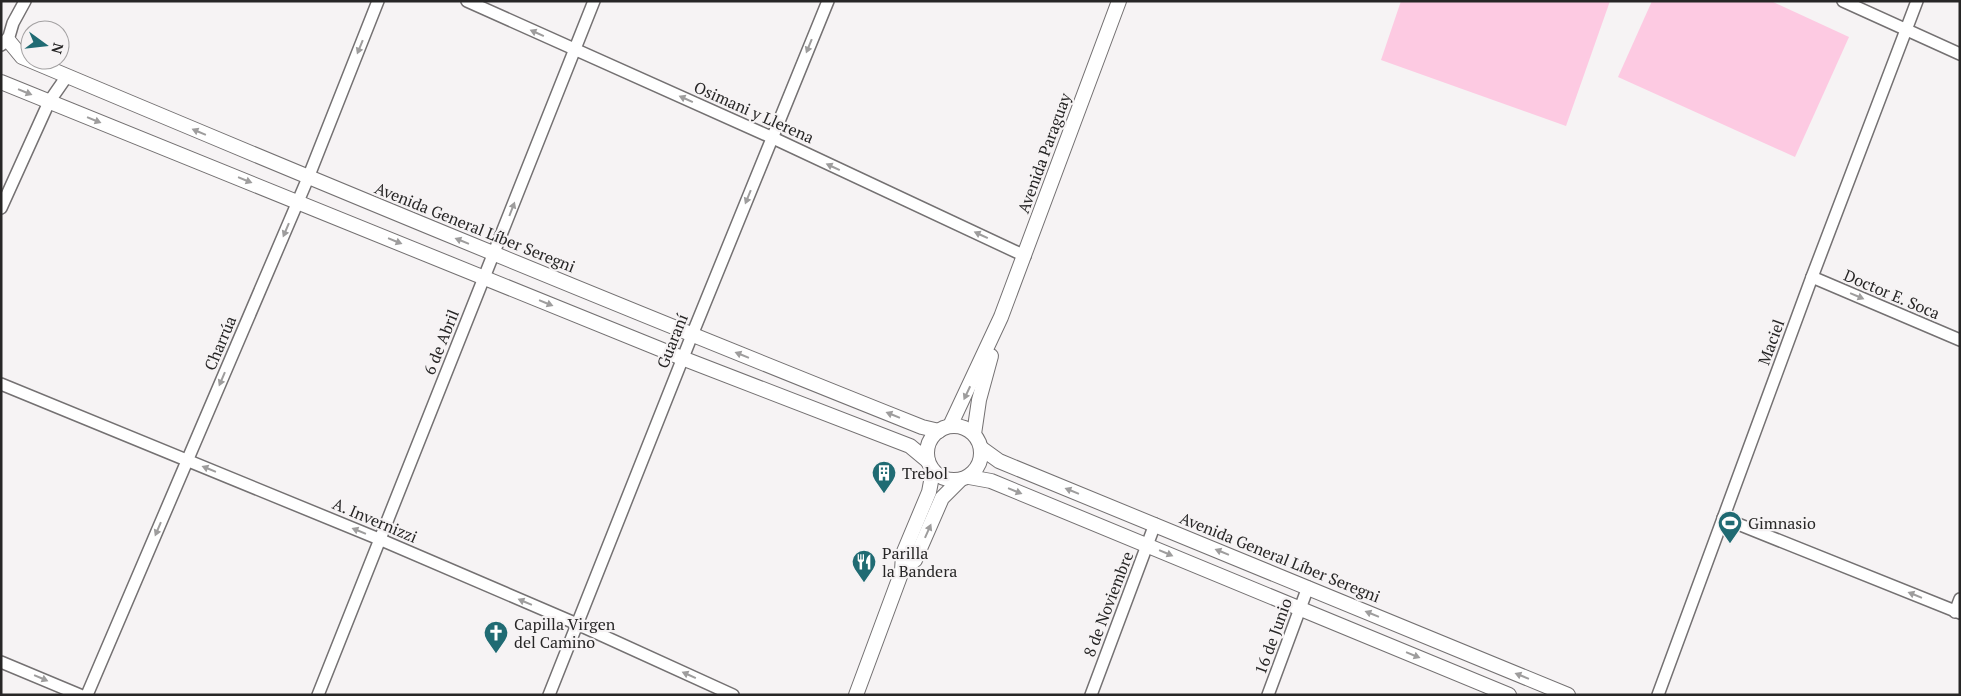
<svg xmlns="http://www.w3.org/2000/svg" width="1961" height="696" font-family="'PT Serif',serif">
<rect width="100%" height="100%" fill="#f6f3f4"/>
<!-- garden -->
<g fill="#fdcae2">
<polygon points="1401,1 1610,1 1566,126 1381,60"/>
<polygon points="1652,1 1771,1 1849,37 1795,157 1618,77"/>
</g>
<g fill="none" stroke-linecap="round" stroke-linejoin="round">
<defs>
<g id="minor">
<polyline points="467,1 773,138 1025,256"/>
<polyline points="1843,1 1960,54"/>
<polyline points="1,45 8,40 13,23 25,1"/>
<polyline points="1,208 49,102 67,76"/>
<polyline points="1812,277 1960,340"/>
<polyline points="1,384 379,539 577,624 733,695"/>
<polyline points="1723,518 1960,613"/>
<polyline points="1955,612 1960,599"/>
<polyline points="1,662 80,695"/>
<polyline points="87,695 308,178 378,1"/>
<polyline points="318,695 594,1"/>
<polyline points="549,695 692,335 828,1"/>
<polyline points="1091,695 1155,524"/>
<polyline points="1268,695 1308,587"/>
<polyline points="1658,695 1812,277 1917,1"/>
</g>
<g id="tertiary">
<path d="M8 40 22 57C321 183 621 307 922 427L939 431"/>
<polyline points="1,82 682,358 910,446 928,461"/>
<circle cx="954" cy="453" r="27"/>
<polyline points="950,426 1001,317 1119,1"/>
<polyline points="974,434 979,400 991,356"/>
<polyline points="981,448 999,461 1568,695"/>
<polyline points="969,477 991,481 1509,695"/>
<polyline points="902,571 915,560 942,498 960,480"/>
<polyline points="856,695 902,571 903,554 929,492 933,471"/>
</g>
</defs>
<!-- minor casing -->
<use href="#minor" stroke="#747172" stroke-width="14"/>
<!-- tertiary casing -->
<use href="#tertiary" stroke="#747172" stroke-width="16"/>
<!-- minor -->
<use href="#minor" stroke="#fff" stroke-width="11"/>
<!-- tertiary -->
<use href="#tertiary" stroke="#fff" stroke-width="14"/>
</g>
<!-- one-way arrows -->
<defs><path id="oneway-solid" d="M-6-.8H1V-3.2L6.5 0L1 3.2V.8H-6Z" transform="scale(1.25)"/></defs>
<g fill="#9e9d9d">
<use href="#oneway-solid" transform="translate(537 33) rotate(-156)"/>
<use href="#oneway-solid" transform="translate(809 46) rotate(112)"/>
<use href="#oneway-solid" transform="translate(360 47) rotate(112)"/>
<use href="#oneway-solid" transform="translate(25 92) rotate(22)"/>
<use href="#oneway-solid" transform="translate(686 99) rotate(-156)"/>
<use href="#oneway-solid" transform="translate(94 120) rotate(22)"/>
<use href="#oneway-solid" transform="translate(199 132) rotate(-157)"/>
<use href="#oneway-solid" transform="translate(833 167) rotate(-155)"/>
<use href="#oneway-solid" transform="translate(245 180) rotate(22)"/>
<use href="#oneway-solid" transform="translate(748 197) rotate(112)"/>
<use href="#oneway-solid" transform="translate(512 209) rotate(-69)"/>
<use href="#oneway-solid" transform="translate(286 230) rotate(113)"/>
<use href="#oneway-solid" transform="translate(981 235) rotate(-155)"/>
<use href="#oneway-solid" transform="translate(395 241) rotate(22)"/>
<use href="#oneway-solid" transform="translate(462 241) rotate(-158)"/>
<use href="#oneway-solid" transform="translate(1857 296) rotate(23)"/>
<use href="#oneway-solid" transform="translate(546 303) rotate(22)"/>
<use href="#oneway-solid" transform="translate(742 355) rotate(-158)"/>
<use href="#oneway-solid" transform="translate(222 379) rotate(113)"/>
<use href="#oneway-solid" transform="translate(967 393) rotate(115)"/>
<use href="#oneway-solid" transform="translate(893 415) rotate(-158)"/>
<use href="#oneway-solid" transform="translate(209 469) rotate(-158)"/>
<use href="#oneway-solid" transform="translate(1015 491) rotate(22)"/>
<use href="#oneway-solid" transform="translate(1072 491) rotate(-158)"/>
<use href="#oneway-solid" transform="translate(158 529) rotate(113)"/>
<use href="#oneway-solid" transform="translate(359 531) rotate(-158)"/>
<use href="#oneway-solid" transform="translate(928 531) rotate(-66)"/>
<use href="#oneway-solid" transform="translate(1222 552) rotate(-158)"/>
<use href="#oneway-solid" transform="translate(1166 553) rotate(23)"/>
<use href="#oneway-solid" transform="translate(1915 595) rotate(-158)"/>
<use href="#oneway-solid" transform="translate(525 602) rotate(-157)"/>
<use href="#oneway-solid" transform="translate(1372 614) rotate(-158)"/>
<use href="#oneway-solid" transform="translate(1413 655) rotate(22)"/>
<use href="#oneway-solid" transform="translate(689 675) rotate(-156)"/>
<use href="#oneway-solid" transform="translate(1522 676) rotate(-158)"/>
<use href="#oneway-solid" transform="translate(41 678) rotate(23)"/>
</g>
<!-- icons -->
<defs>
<symbol id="building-pin" viewBox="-11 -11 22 30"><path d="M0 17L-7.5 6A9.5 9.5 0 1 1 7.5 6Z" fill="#206b73" stroke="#f6f3f4"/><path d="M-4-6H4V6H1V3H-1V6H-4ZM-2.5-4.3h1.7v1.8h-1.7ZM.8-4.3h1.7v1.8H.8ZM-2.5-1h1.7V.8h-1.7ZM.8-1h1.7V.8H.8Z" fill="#fff"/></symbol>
<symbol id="stadium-pin" viewBox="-11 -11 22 30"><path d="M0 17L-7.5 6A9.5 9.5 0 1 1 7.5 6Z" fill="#206b73" stroke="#f6f3f4"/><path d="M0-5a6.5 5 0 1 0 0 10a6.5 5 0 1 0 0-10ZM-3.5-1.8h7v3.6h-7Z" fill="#fff"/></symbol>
<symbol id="restaurant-pin" viewBox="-11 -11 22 30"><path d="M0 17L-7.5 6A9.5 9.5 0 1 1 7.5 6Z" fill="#206b73" stroke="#f6f3f4"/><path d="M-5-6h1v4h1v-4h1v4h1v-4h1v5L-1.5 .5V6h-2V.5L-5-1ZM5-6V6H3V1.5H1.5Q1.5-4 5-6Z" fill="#fff"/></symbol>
<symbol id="church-pin" viewBox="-11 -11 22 30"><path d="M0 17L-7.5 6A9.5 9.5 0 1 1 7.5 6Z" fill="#206b73" stroke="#f6f3f4"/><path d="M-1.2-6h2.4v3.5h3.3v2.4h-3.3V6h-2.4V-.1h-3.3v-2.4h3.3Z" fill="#fff"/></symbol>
</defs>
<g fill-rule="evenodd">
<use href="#building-pin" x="870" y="459" width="28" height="38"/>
<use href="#stadium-pin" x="1716" y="509" width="28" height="38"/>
<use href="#restaurant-pin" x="850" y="548" width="28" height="38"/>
<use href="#church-pin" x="482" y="619" width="28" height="38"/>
</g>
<g text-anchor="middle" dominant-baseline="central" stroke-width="4.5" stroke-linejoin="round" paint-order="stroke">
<!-- street labels -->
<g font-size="16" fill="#272626" stroke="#f6f3f4">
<text transform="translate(754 112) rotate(24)">Osimani y Llerena</text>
<text transform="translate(1044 153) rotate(-70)">Avenida Paraguay</text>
<text transform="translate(475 227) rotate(22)">Avenida General Líber Seregni</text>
<text transform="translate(1892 294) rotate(23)">Doctor E. Soca</text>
<text transform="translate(672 341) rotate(-68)">Guaraní</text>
<text transform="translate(441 342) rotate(-68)">6 de Abril</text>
<text transform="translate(1771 342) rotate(-70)">Maciel</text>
<text transform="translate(220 343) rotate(-67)">Charrúa</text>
<text transform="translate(375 520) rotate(23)">A. Invernizzi</text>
<text transform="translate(1280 557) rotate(22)">Avenida General Líber Seregni</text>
<text transform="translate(1108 604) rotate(-69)">8 de Noviembre</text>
<text transform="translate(1273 636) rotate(-70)">16 de Junio</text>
</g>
<!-- poi labels -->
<g font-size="16" fill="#272626" stroke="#f6f3f4" text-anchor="start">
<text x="902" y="473">Trebol</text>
<text x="1748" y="523">Gimnasio</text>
<text x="882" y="553">Parilla<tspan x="882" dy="18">la Bandera</tspan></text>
<text x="514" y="624">Capilla Virgen<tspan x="514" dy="18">del Camino</tspan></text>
</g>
</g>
<!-- border -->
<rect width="1961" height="696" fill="none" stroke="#272626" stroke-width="5"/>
<!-- north arrow -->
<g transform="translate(45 45) rotate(105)"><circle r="24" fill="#f6f3f4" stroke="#a3a1a2"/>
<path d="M0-4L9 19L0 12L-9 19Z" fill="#206b73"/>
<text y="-8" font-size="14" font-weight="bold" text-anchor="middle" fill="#272626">N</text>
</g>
</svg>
